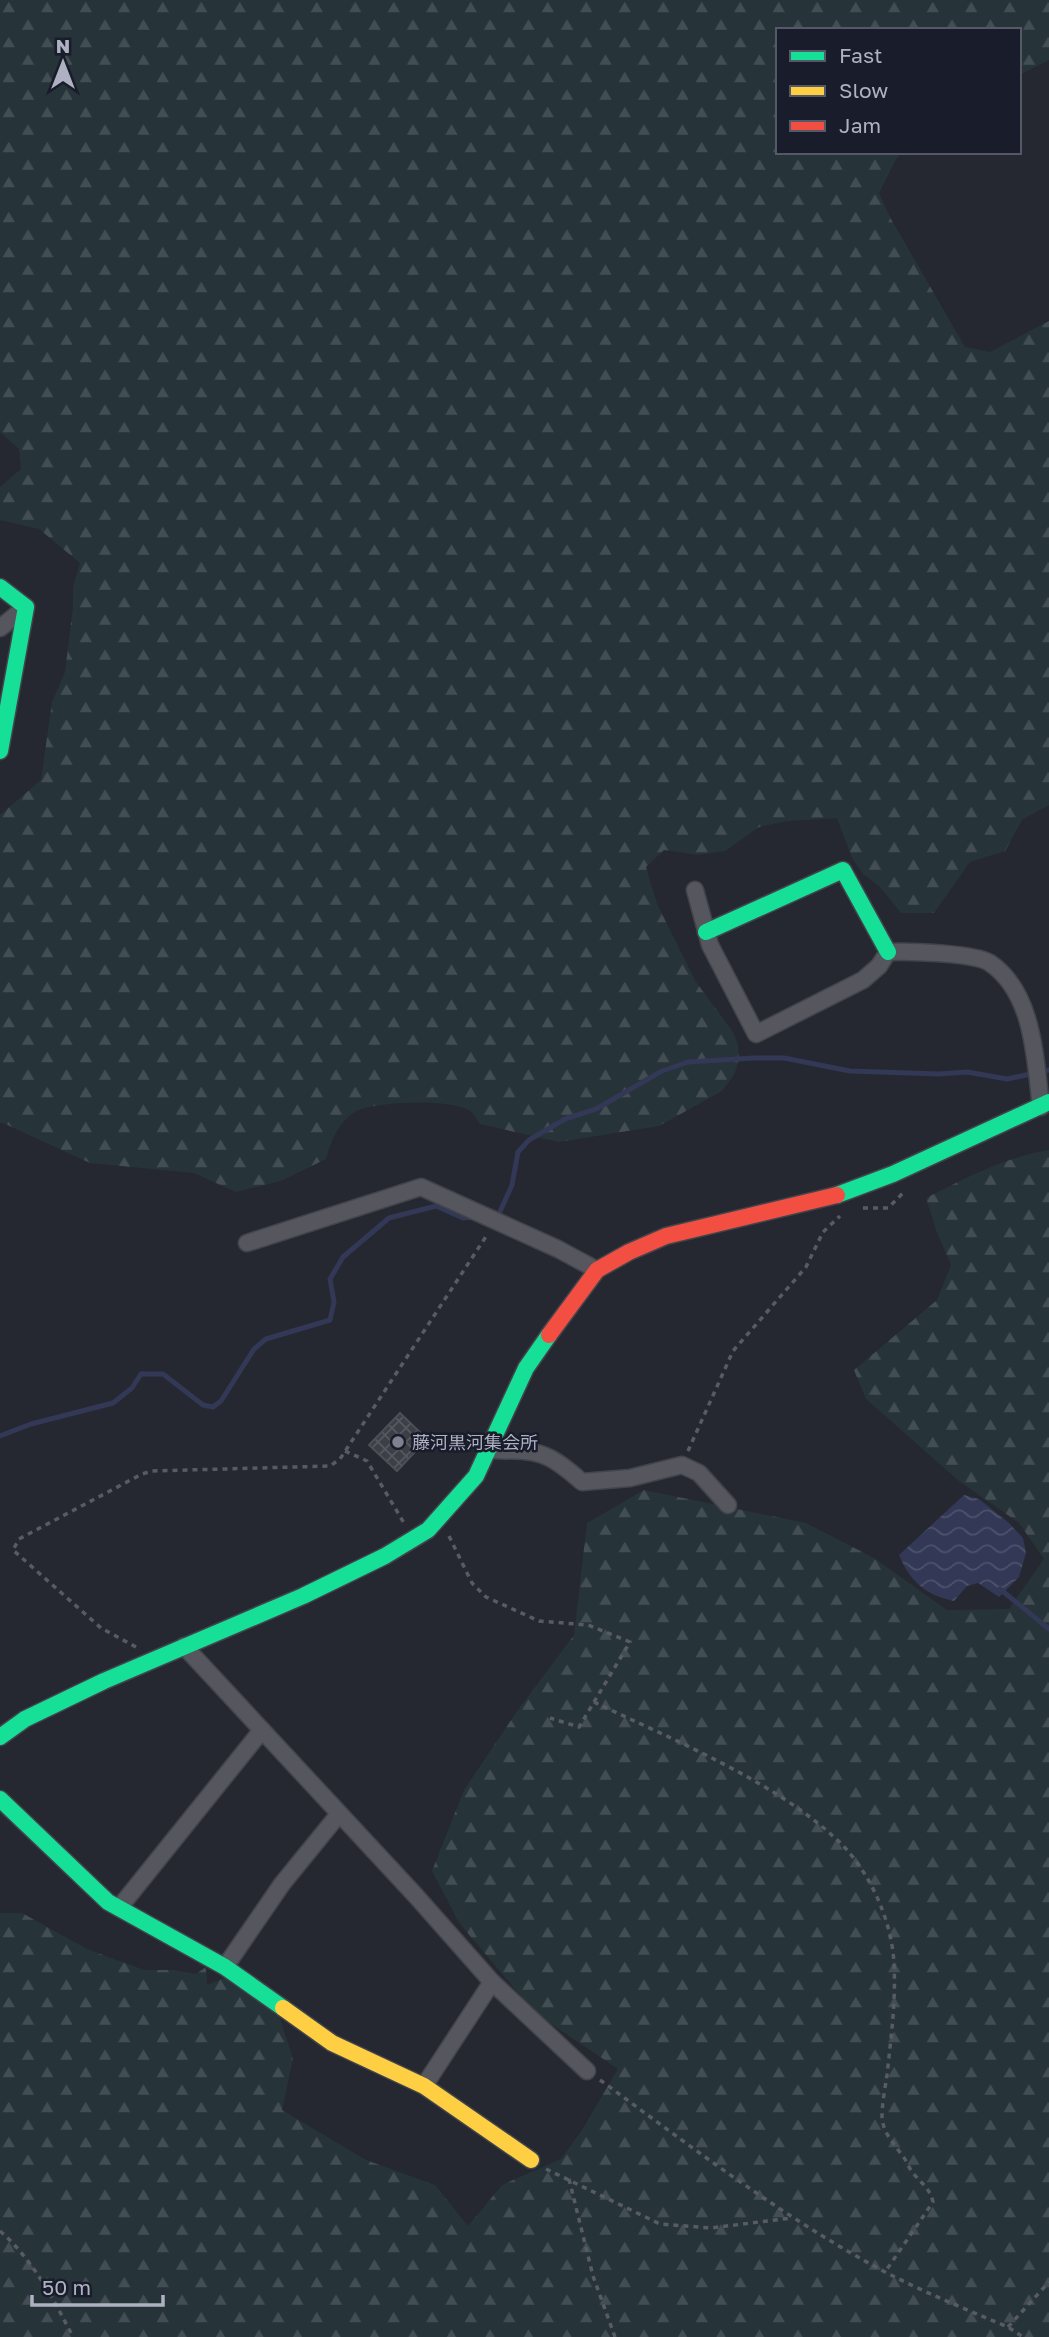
<svg xmlns="http://www.w3.org/2000/svg" width="1049" height="2337" font-family="'Golos Text','Noto Sans JP',sans-serif">
<defs>
<pattern id="forest-firs" width="22" height="20" patternUnits="userSpaceOnUse" patternTransform="scale(1.75)"><rect width="22" height="20" fill="#263339"/><path d="M5 1l3.5 6h-7zM16 11l3.5 6h-7z" fill="#434e54"/></pattern>
<pattern id="water-waves" width="16" height="10" patternUnits="userSpaceOnUse" patternTransform="scale(1.75)"><rect width="16" height="10" fill="#323855"/><path d="M0 5q4-4 8 0t8 0" fill="none" stroke="#4d526c"/></pattern>
<pattern id="building-cross-hatch" width="8" height="8" patternUnits="userSpaceOnUse" patternTransform="scale(1.75)"><rect width="8" height="8" fill="#3d3f46"/><path d="M0 0l8 8M0 8l8-8" fill="none" stroke="#56585f"/></pattern>
</defs>
<rect width="100%" height="100%" fill="#252830"/>
<!-- forest -->
<g fill="url(#forest-firs)">
<path d="M0 0H1049V60L1019 75V30H778V152H903L896 159 879 193 891 219 965 347 990 352 1049 321V805L1022 820 1005 851 970 862 934 913H901L879 886 863 874 852 858 837 818 787 821 759 827 725 851 698 855 664 850 646 867 657 904 696 982 733 1032 738 1045 739 1060 734 1075 722 1091 659 1126 559 1142 480 1124C477 1120 474 1113 470 1111 452 1098 371 1101 353 1113 337 1125 331 1141 326 1159L281 1181 236 1192 194 1173 90 1163 3 1123H0V815L41 780 52 702 65 672 73 607V587L80 563 39 529 0 520V487L21 469 19 449 0 432Z"/>
<path d="M1049 1150V2337H0V1913H22L87 1949 144 1970H174L196 1974 206 1967 207 1985 227 1977 279 2015 293 2059 282 2110 366 2160 435 2185 468 2226 502 2185 561 2159 582 2130 618 2069 535 2013 460 1924 432 1871 464 1790 518 1710 574 1635 587 1523 644 1490 806 1523 874 1558 947 1610 1009 1609 1044 1559 1019 1523 959 1481 866 1399 854 1370 937 1300 951 1265 936 1230 926 1198C966 1178 1005 1157 1049 1150Z"/>
</g>
<!-- water -->
<path fill="url(#water-waves)" d="M964 1495 979 1499 1009 1523 1023 1538 1026 1553 1019 1577 999 1597 978 1583 967 1586 954 1601C925 1595 910 1581 899 1555Z"/>
<g fill="none" stroke-linecap="round" stroke-linejoin="round">
<!-- stream -->
<g stroke="#323855" stroke-width="5">
<polyline points="492,1214 499,1214 512,1185 518,1152 529,1140 565,1119 596,1109 662,1071 688,1062 754,1058 784,1058 850,1071 939,1074 967,1072 1007,1079 1049,1070"/>
<polyline points="0,1436 31,1424 113,1403 132,1388 141,1374 163,1374 203,1405 213,1407 221,1401 254,1349 266,1339 330,1320 334,1302 330,1279 343,1257 389,1218 436,1206 463,1218 475,1217"/>
<polyline points="1000,1589 1049,1629"/>
</g>
</g>
<!-- building -->
<polygon fill="url(#building-cross-hatch)" stroke="#4d4f58" stroke-width="2" points="400,1413 427,1439 397,1471 369,1445"/>
<g fill="none" stroke-linecap="round" stroke-linejoin="round">
<defs>
<g id="street">
<polyline points="0,628 26,607"/>
<path d="M695 890 710 945 756 1034 863 980 879 966 888 952C908 951 975 953 990 963 1034 993 1035 1059 1041 1107"/>
<polyline points="247,1243 421,1187 558,1249 597,1270"/>
<path d="M490 1450C538 1451 545 1449 582 1482L630 1478 682 1465 699 1473 728 1505"/>
<polyline points="184,1646 416,1896 492,1982 587,2071"/>
<polyline points="119,1908 262,1730"/>
<polyline points="225,1967 282,1884 339,1814"/>
<polyline points="424,2086 492,1982"/>
</g>
<g id="fast">
<polyline points="0,587 26,607 0,751"/>
<polyline points="706,932 843,870 888,952"/>
<polyline points="837,1195 893,1174 1049,1102"/>
<polyline points="0,1737 25,1719 104,1681 303,1596 385,1556 428,1530 476,1476 526,1368 549,1335"/>
<polyline points="0,1799 108,1902 225,1967 283,2008"/>
</g>
<polyline id="slow" points="283,2008 332,2043 424,2086 531,2160"/>
<polyline id="jam" points="549,1335 597,1270 629,1252 666,1236 837,1195"/>
</defs>
<!-- street casing -->
<use href="#street" stroke="#42444b" stroke-width="19"/>
<!-- fast casing -->
<use href="#fast" stroke="#42444b" stroke-width="19"/>
<!-- slow casing -->
<use href="#slow" stroke="#42444b" stroke-width="19"/>
<!-- jam casing -->
<use href="#jam" stroke="#42444b" stroke-width="19"/>
<!-- path -->
<g stroke="#585b63" stroke-width="3.5" stroke-dasharray="5 5" stroke-linecap="butt">
<polyline points="863,1208 888,1208 905,1191"/>
<polyline points="345,1451 367,1461 404,1523"/>
<polyline points="688,1451 733,1351 806,1267 823,1232 840,1216"/>
<polyline points="449,1536 472,1583 486,1597 539,1621 588,1625 630,1642 579,1727 550,1718"/>
<polyline points="136,1647 101,1628 13,1550 19,1539 142,1474 152,1471 330,1466 340,1459 487,1235"/>
<path d="M594 1702C671 1739 772 1780 834 1837 868 1867 892 1919 894 1964 896 2001 891 2038 887 2075 885 2088 882 2104 882 2117 883 2133 893 2142 901 2154 906 2159 908 2166 912 2172 921 2183 930 2188 933 2202L885 2272"/>
<path d="M600 2080C693 2148 785 2219 887 2273 926 2293 967 2310 1008 2327L1023 2337"/>
<polyline points="546,2169 660,2224 711,2228 791,2218"/>
<polyline points="569,2179 593,2276 615,2337"/>
<path d="M0 2231C33 2260 53 2298 73 2337"/>
<polyline points="1008,2327 1049,2282"/>
</g>
<!-- street -->
<use href="#street" stroke="#55565e" stroke-width="16"/>
<!-- fast -->
<use href="#fast" stroke="#16e098" stroke-width="16"/>
<!-- slow -->
<use href="#slow" stroke="#ffcf43" stroke-width="16"/>
<!-- jam -->
<use href="#jam" stroke="#f24e42" stroke-width="16"/>
</g>
<!-- markers -->
<circle fill="#7e818f" stroke="#191c2a" stroke-width="2.5" cx="398" cy="1442" r="7"/>
<g text-anchor="middle" dominant-baseline="central" stroke-width="5" stroke-linejoin="round" paint-order="stroke">
<!-- poi labels -->
<g font-size="18" fill="#aeb1c2" stroke="#191c2a" text-anchor="start">
<text x="412" y="1442">藤河黒河集会所</text>
</g>
</g>
<!-- legend -->
<rect x="776" y="28" width="245" height="126" fill="#191c2a" stroke="#555867" stroke-width="2"/>
<rect x="790" y="51" width="35" height="10" fill="#16e098" stroke="#555867" stroke-width="2"/>
<text x="839" y="63" font-size="21" fill="#aeb1c2">Fast</text>
<rect x="790" y="86" width="35" height="10" fill="#ffcf43" stroke="#555867" stroke-width="2"/>
<text x="839" y="98" font-size="21" fill="#aeb1c2">Slow</text>
<rect x="790" y="121" width="35" height="10" fill="#f24e42" stroke="#555867" stroke-width="2"/>
<text x="839" y="133" font-size="21" fill="#aeb1c2">Jam</text>
<!-- north arrow -->
<g transform="translate(63 63)" stroke="#191c2a" stroke-width="5" paint-order="stroke">
<path d="M0-5L12 26L0 18L-12 26Z" fill="#aeb1c2"/>
<text y="-10" font-size="19" font-weight="bold" text-anchor="middle" fill="#aeb1c2">N</text>
</g>
<!-- scale -->
<path d="M32 2295v10h131v-10" fill="none" stroke="#aeb1c2" stroke-width="3.5"/>
<text x="42" y="2295" font-size="21" fill="#aeb1c2" stroke="#191c2a" stroke-width="5" paint-order="stroke">50 m</text>
</svg>
